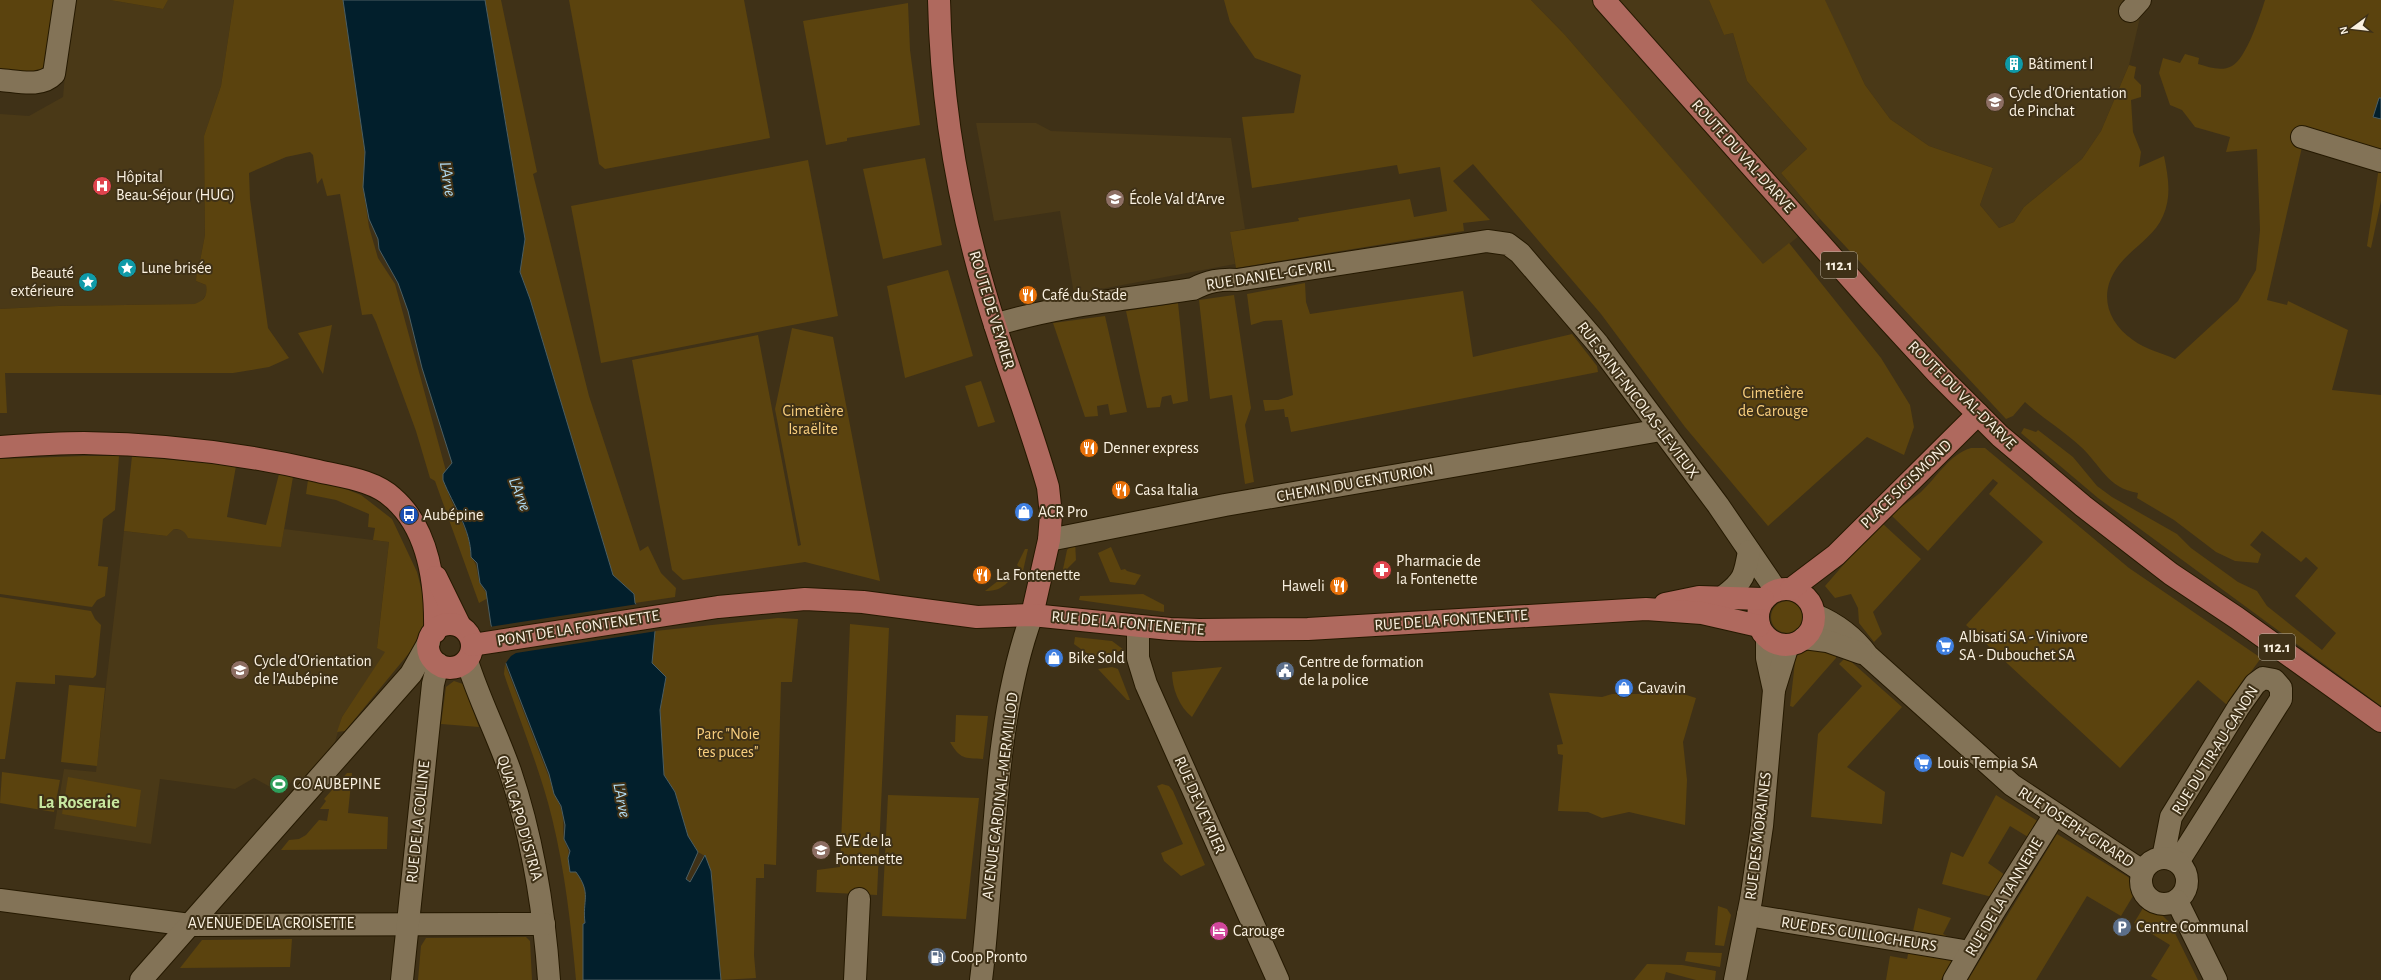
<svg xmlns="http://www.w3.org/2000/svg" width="2381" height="980" font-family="'Alegreya Sans',sans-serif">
<rect width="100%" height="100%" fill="#3f3117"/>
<!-- built -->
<g fill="#4a3917">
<polygon points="72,0 110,0 163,9 168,0 234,0 221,86 204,136 205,235 200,261 197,267 196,281 206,285 207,293 201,302 194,304 58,306 0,309 0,114 29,116 63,97"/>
<polygon points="1531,0 1709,0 1724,35 1733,33 1747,81 1807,149 1781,173 1820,219 1763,265 1565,35"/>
<polygon points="1824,0 2144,0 2129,65 2101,131 2082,159 2024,207 2014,222 1999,228 1980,205 1993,168 1929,146 1890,119 1865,85"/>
<polygon points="976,123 1036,123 1051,131 1231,138 1245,229 1230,232 1235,264 1074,294 1060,211 994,221"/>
<polygon points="174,529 281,546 284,529 389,542 377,647 386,652 342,717 334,746 303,785 292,781 281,793 254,778 235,789 160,779 151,844 54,829 64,769 96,772 124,531 167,536"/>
</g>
<!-- green -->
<g fill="#5b430e">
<polygon points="0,0 58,0 47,67 38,73 0,70"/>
<polygon points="110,0 168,0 163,9"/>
<path d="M234 0H343L365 152 363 187 369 227 378 258 395 284 446 471 443 474C445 482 447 490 450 498 459 518 471 534 471 557 479 566 476 573 480 583 483 589 486 591 488 598L479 603 435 481 430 478 416 431 376 322 372 314 362 315 340 194 327 196 322 178 317 184 313 155 310 152 286 157 249 173 250 199 268 328 289 358 269 367 233 373H5L7 413H0V309L58 306 194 304C204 301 208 296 206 285L196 281 197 267 200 261 205 235 204 136 221 86Z"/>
<polygon points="485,0 501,0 537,172 533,174 589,396 640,551 648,546 661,573 676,588 675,597 635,603 634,594 613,575 530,299 520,271 525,238"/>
<polygon points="569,0 744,0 770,138 605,169 599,164"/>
<polygon points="1224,0 1531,0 1565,35 1763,264 1789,243 1881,358 1910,405 1914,427 1904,455 1867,437 1768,526 1685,427 1601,314 1473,164 1453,181 1490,220 1463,223 1464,231 1236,268 1230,232 1299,221 1298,218 1410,199 1414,217 1447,211 1440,167 1399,174 1397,165 1252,188 1242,117 1294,113 1301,75 1255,58 1230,22"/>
<path d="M1709 0H1825L1865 85 1890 119 1929 146 1993 168 1980 205 1999 228 2014 222 2024 207 2082 159 2101 131 2129 65 2136 67 2134 78 2141 85V97L2131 100 2133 132 2141 152 2139 167 2164 156C2168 176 2172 196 2163 216 2154 237 2133 247 2119 265 2098 292 2106 321 2133 340 2145 349 2162 353 2175 359L2238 301 2256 270 2260 230 2257 149 2226 152 2230 137 2195 127 2182 110 2170 105 2159 73 2163 58 2180 63 2185 54 2199 58 2198 64C2209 67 2221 72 2232 66 2246 59 2260 16 2265 0H2381V156L2305 134 2267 300 2287 305 2288 301 2348 330 2332 390 2381 395V706L2098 498 2021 433 2024 428 2036 432 2038 430 2073 457 2097 486 2112 497 2177 534 2191 548 2238 582 2257 591 2267 606 2322 650 2336 633 2295 596 2318 568 2306 557 2301 562 2262 531 2250 545 2261 554 2258 563 2235 561 2216 552 2174 520 2137 498 2138 493C2107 488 2101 465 2080 446 2063 430 2042 418 2025 402L2013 416 2006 419 1820 219 1781 173 1807 149 1747 81 1733 33 1724 35Z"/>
<polygon points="908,3 910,50 920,125 847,138 847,141 826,145 803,21"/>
<polygon points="925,158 942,245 883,259 863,169"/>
<polygon points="808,160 838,316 601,363 571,206"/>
<polygon points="2379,167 2381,168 2381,201 2371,248 2367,246"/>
<polygon points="948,270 973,356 905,378 887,286"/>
<polygon points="1305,283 1306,302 1310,314 1463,291 1473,357 1572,334 1597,366 1598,372 1291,432 1288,417 1285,417 1284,409 1265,411 1263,400 1278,400 1293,395 1282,320 1264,321 1251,325 1247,294"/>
<polygon points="1234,295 1251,408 1245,425 1254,482 1245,484 1232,395 1210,399 1199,300"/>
<polygon points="1178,303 1188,401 1173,404 1171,395 1162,397 1160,407 1147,408 1126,311"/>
<polygon points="1105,316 1127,412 1110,415 1108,404 1097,406 1098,416 1085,417 1053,323"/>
<polygon points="332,325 323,374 298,333"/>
<polygon points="792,328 833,337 880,581 805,562 683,580 672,570 632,360 758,335 798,546 801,545 775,409"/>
<polygon points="981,381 995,422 978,427 965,386"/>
<path d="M1971 448H1985L2129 568 2261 658 2227 705 2198 680 2120 768 1966 625 2043 542 1989 494 1998 483 1993 479 1928 551 1891 515C1901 506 1912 500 1921 492 1937 477 1950 454 1971 448Z"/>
<polygon points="83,456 119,456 115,510 103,519 98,566 108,567 105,596 97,600 92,607 0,594 0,459"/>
<path d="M132 456 236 466 227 517 266 525 279 474 293 477 281 547 188 538C185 531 181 529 174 529L167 536 124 531Z"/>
<polygon points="308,480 338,486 361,495 392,519 417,572 426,607 425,623 414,647 345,731 337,732 342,717 385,652 377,648 389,542 373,540 375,528 368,527 369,514 336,500 306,494"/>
<polygon points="1883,524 1921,559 1873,612 1882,634 1874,642 1859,623 1858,608 1851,594 1835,598 1825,586 1878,525"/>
<polygon points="1075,541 1076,560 1062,574 1067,550"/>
<polygon points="1111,547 1121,570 1125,569 1127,571 1141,575 1135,585 1110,582 1098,553"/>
<polygon points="1025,549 1028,549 1023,571 1017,565"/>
<path d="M1003 577 1008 582C1001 589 995 591 985 591Z"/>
<polygon points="1143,594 1164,605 1164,612 1079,600 1080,596"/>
<polygon points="0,597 91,611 95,619 101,625 96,675 93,678 55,675 55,684 16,682 5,759 0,759"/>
<circle cx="1787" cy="617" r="16"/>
<polygon points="778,618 798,619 792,682 781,682 776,865 764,864 764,878 756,878 754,955 756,978 721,980 711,871 705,856 698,852 688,836 675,792 664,775 660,710 666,677 652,663 655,631"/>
<polygon points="850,624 889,628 877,895 816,892 817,870 840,867"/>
<polygon points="1075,637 1112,641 1124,650 1092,657 1074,644"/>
<polygon points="1805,647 1836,653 1836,658 1793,707 1790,706 1796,653"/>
<polygon points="1846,657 1902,707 1847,767 1885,792 1882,824 1811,817 1818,734 1862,686 1839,664"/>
<path d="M505 664C523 711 542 759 560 806 565 818 562 829 564 839 566 847 570 849 568 858 576 872 588 884 586 901 585 909 584 914 585 923L583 924V980H576C571 925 565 871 552 818 540 769 520 722 504 674Z"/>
<polygon points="1112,667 1118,669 1130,700 1127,700 1098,669"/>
<path d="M1222 667 1192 717C1179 707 1172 688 1172 672Z"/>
<polygon points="454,681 463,684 479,727 441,724 446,687"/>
<polygon points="69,685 105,688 97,766 61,762"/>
<polygon points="1661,687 1696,698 1683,742 1687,780 1685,825 1629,812 1602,818 1588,812 1558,811 1563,755 1558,754 1557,745 1563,744 1549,693 1602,697 1612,694 1647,694"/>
<path d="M956 715 988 716 983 759C964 758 960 759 950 742H955Z"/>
<polygon points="2,772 60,780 54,812 0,803"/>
<polygon points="347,773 352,773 348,813 388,817 387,849 281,850 289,840 299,839 306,835 319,820 327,821 329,809 320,809 326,801 324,799"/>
<polygon points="68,777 141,790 136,827 62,814"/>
<polygon points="1162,784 1169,786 1173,791 1205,865 1181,876 1164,861 1161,853 1183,844 1157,786"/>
<polygon points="888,795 979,798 966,919 882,916"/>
<polygon points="1996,795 2039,822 2028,837 2010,826 1988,863 2005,875 1992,897 1942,884 1951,852 1963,857"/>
<polygon points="2057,834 2128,877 2133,883 2133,896 2121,916 2087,896 2036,980 1968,980"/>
<polygon points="1718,906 1727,909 1731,915 1724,946 1715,945"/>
<polygon points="2148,907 2162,915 2170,923 2198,980 2158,980 2151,976 2170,945 2134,923 2143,908"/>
<polygon points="1918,908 1951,918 1943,934 1963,944 1941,980 1886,980 1890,956 1907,959"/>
<polygon points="526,937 530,941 532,980 418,980 421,946 426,938"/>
<polygon points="292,939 290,967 180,968 202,940"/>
<polygon points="1687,952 1722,953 1720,967 1685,961"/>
<polygon points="1647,964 1682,965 1716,971 1715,980 1696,980 1666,972 1664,980 1634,980"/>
</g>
<!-- water -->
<g fill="#021f2c" stroke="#4c5e62">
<path d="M343 0H485L525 239 520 272 530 299 613 575 634 594 635 603 655 631 652 663 666 677 660 710 664 775 675 792 688 836 698 852 686 879 690 882 705 855 711 871 721 980H583V924L585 923C582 900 592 894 576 872H570L568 858 570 851 564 839 565 825 561 806 554 794 549 774 491 625 486 591 480 583 477 563 471 557C471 529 453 505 443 480V474L452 463 422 368 408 311 398 283 379 249 378 239 369 219 363 187 365 152Z"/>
<polygon points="2379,98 2381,98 2381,119 2373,117"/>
</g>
<!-- pier -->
<polygon fill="#3f3117" points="638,604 657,631 516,653 511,656 505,664 503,664 489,627"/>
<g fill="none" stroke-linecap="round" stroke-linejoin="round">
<defs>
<g id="minor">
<polyline points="2130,11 2140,0"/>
<path d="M0 80C17 81 41 88 54 74L65 0"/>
<polyline points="2302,137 2381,161"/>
<path d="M995 325C1059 305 1128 299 1193 289 1208 281 1220 279 1237 280L1487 241 1508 244 1520 253 1598 344 1718 505 1776 590"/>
<polyline points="1049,540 1225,505 1661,430"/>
<path d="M1724 596C1744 581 1745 575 1749 551"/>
<path d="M1815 615C1837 624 1854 637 1868 656L2012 785 2142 871"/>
<polyline points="1138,626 1138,658 1146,684 1278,980"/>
<polyline points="1767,638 1767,658 1774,690"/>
<polyline points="1804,638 1827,641 1861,653"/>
<path d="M467 661C479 699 497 734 510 771 533 839 544 909 549 980"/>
<polyline points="2163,858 2171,817 2238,708 2255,684 2263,678 2274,680 2281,688 2281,699 2178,862"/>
<circle cx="2164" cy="881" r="23"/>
<polyline points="0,900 190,925 544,924"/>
<polyline points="2177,901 2216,980"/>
<polyline points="1748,915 1970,952"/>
<polyline points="141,980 411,674 429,642"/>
<polyline points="402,980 433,684 438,664"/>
<polyline points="855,980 859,899"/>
<path d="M981 980C996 862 991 727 1032 615"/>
<polyline points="1735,980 1751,900 1762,826 1774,690 1788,645"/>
<polyline points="1954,980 1993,913 2055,814"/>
</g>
<g id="major">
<path d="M939 0C941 97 957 196 984 289 1003 356 1029 420 1048 487L1051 515 1049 540 1032 615"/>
<polyline points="1604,0 1870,300 1938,374 2000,436 2083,506 2171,574 2237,618 2381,721"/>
<path d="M0 447C28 445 56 443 84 443 163 444 241 453 318 471 343 477 374 480 393 498 430 530 436 586 435 632"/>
<polyline points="436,577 460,626"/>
<circle cx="1786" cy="617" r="28"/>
<polyline points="1791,589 1836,555 1978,414"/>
<polyline points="1665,604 1699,597 1763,599"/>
<circle cx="450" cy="646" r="22"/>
<polyline points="472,645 718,607 805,599 863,602 977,617 1032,615 1170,629 1199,630 1308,629 1646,609 1702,613 1759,626"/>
</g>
</defs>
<!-- minor casing -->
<use href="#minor" stroke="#251901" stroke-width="24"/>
<!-- major casing -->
<use href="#major" stroke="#251901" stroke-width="24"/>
<!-- minor -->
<use href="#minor" stroke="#837357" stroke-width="22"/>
<!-- major -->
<use href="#major" stroke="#af695e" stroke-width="22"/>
</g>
<!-- icons -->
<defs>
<symbol id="building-disc" viewBox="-11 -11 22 22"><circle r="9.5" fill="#0f9aa8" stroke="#3f3117"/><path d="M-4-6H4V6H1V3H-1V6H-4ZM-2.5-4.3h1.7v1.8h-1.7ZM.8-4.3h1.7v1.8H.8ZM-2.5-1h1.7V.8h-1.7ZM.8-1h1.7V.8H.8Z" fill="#fff"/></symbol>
<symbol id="school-disc" viewBox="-11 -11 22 22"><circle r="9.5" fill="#8d6e63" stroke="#3f3117"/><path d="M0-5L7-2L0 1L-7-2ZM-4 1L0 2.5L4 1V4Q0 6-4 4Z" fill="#fff"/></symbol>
<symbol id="hospital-disc" viewBox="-11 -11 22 22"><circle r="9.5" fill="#e0444e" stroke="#3f3117"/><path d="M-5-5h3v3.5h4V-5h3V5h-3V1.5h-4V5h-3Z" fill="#fff"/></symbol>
<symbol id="sight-disc" viewBox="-11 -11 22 22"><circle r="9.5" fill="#0f9aa8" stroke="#3f3117"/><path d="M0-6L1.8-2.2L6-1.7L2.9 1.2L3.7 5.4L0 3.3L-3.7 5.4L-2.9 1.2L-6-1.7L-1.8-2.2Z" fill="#fff"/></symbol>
<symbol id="restaurant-disc" viewBox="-11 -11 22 22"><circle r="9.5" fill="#e8710a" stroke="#3f3117"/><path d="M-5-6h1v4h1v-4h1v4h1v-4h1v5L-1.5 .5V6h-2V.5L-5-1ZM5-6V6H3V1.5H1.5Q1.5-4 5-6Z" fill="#fff"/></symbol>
<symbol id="shop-disc" viewBox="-11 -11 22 22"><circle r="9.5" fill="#3f7fe0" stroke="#3f3117"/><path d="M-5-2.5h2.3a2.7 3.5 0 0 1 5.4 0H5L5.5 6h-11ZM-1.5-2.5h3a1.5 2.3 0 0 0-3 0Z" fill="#fff"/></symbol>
<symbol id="bus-disc" viewBox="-11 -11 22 22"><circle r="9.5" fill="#1a4fb4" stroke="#3f3117"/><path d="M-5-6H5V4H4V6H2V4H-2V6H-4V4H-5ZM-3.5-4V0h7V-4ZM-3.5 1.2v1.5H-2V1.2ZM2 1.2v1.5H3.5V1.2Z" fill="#fff"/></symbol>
<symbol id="pharmacy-disc" viewBox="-11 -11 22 22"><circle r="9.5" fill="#e0444e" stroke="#3f3117"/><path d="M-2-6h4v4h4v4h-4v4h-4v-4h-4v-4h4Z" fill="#fff"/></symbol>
<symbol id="supermarket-disc" viewBox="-11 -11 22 22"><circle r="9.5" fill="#3f7fe0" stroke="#3f3117"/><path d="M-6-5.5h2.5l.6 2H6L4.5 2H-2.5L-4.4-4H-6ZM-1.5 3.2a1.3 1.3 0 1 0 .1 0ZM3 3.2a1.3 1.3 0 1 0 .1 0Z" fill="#fff"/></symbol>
<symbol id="civic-disc" viewBox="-11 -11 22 22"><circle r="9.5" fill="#5c6f8a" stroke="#3f3117"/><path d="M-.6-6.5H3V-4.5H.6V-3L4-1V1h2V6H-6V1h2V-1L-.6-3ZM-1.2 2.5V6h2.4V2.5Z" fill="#fff"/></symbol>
<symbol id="stadium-disc" viewBox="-11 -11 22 22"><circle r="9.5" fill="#2e9e5b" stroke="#3f3117"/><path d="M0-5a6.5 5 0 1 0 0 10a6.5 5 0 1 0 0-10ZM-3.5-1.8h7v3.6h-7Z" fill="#fff"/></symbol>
<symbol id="parking-disc" viewBox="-11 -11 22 22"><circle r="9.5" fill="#5c6f8a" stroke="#3f3117"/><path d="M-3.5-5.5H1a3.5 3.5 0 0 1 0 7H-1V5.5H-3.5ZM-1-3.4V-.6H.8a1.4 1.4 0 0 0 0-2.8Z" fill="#fff"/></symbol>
<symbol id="hotel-disc" viewBox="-11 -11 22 22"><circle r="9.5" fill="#d1479c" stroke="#3f3117"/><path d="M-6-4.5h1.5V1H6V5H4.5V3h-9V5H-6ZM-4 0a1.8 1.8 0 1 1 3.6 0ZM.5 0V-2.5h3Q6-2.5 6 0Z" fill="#fff"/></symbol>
<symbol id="fuel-disc" viewBox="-11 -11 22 22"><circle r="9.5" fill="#5c6f8a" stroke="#3f3117"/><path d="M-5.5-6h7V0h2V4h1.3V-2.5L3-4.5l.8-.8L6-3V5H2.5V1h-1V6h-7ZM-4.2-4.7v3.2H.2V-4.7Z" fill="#fff"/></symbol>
</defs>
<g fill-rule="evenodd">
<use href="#building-disc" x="2003" y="53" width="22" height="22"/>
<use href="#school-disc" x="1984" y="91" width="22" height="22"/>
<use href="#hospital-disc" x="91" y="175" width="22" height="22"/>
<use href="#school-disc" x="1104" y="188" width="22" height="22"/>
<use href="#sight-disc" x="116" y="257" width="22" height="22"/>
<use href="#sight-disc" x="77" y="271" width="22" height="22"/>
<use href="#restaurant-disc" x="1017" y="284" width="22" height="22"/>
<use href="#restaurant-disc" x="1078" y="437" width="22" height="22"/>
<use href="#restaurant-disc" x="1110" y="479" width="22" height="22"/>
<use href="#shop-disc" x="1013" y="501" width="22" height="22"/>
<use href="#bus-disc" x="398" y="504" width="22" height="22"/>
<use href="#pharmacy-disc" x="1371" y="559" width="22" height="22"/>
<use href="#restaurant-disc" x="971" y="564" width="22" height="22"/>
<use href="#restaurant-disc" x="1328" y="575" width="22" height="22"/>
<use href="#supermarket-disc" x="1934" y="635" width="22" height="22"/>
<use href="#shop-disc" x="1043" y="647" width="22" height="22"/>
<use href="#school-disc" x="229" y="659" width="22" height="22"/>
<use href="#civic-disc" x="1274" y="660" width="22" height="22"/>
<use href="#shop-disc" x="1613" y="677" width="22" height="22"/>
<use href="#supermarket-disc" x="1912" y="752" width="22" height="22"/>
<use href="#stadium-disc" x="268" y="773" width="22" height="22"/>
<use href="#school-disc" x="810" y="839" width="22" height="22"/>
<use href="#parking-disc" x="2111" y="916" width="22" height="22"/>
<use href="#hotel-disc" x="1208" y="920" width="22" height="22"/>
<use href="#fuel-disc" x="926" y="946" width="22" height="22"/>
</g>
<g text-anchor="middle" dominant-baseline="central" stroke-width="4" stroke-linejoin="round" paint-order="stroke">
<!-- shield labels -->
<g fill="#3f3117" stroke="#c2b7a4" stroke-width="1">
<rect x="1821" y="252" width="36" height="26" rx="3"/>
<rect x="2259" y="634" width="36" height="26" rx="3"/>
</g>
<g font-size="15" font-weight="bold" fill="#faf1e1">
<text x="1839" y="265">112.1</text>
<text x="2277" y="647">112.1</text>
</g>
<!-- poi labels -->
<g font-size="16" fill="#faf1e1" stroke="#3f3117" text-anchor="start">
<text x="2028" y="64">Bâtiment I</text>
<text x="2009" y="93">Cycle d'Orientation<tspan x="2009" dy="18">de Pinchat</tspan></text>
<text x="116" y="177">Hôpital<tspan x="116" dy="18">Beau-Séjour (HUG)</tspan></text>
<text x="1129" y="199">École Val d'Arve</text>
<text x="141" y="268">Lune brisée</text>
<text x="74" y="273" text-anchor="end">Beauté<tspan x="74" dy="18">extérieure</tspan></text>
<text x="1042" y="295">Café du Stade</text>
<text x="1103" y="448">Denner express</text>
<text x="1135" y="490">Casa Italia</text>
<text x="1038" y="512">ACR Pro</text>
<text x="423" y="515">Aubépine</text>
<text x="1396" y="561">Pharmacie de<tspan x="1396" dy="18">la Fontenette</tspan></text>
<text x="996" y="575">La Fontenette</text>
<text x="1325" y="586" text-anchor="end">Haweli</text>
<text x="1959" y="637">Albisati SA - Vinivore<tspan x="1959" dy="18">SA - Dubouchet SA</tspan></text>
<text x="1068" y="658">Bike Sold</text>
<text x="254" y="661">Cycle d'Orientation<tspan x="254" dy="18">de l'Aubépine</tspan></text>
<text x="1299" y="662">Centre de formation<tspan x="1299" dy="18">de la police</tspan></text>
<text x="1638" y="688">Cavavin</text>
<text x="1937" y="763">Louis Tempia SA</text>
<text x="293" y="784">CO AUBEPINE</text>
<text x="835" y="841">EVE de la<tspan x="835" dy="18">Fontenette</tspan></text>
<text x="2136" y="927">Centre Communal</text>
<text x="1233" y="931">Carouge</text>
<text x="951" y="957">Coop Pronto</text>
</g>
<!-- street labels -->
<g font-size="16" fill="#faf1e1" stroke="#3f3117">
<text transform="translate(1743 156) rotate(48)">ROUTE DU VAL-D'ARVE</text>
<text transform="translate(1270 275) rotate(-9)">RUE DANIEL-GEVRIL</text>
<text transform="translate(992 310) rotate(73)">ROUTE DE VEYRIER</text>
<text transform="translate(1962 395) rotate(45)">ROUTE DU VAL-D'ARVE</text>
<text transform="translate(1638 400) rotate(53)">RUE SAINT-NICOLAS-LE-VIEUX</text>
<text transform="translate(1355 483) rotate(-10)">CHEMIN DU CENTURION</text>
<text transform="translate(1906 484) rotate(-44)">PLACE SIGISMOND</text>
<text transform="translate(1451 620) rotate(-4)">RUE DE LA FONTENETTE</text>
<text transform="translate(1128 623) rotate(5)">RUE DE LA FONTENETTE</text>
<text transform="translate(578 628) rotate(-9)">PONT DE LA FONTENETTE</text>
<text transform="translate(2215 750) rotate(-58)">RUE DU TIR-AU-CANON</text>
<text transform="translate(1000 796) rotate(-83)">AVENUE CARDINAL-MERMILLOD</text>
<text transform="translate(1200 805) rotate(66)">RUE DE VEYRIER</text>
<text transform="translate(520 818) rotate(74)">QUAI CAPO D'ISTRIA</text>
<text transform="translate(418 822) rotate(-84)">RUE DE LA COLLINE</text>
<text transform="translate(2076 827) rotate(33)">RUE JOSEPH-GIRARD</text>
<text transform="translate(1758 836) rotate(-83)">RUE DES MORAINES</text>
<text transform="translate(2004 897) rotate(-59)">RUE DE LA TANNERIE</text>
<text x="271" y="923">AVENUE DE LA CROISETTE</text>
<text transform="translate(1859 934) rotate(9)">RUE DES GUILLOCHEURS</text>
</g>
<!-- park labels -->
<g font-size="16" fill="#f8ce7e" stroke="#3f3117">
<text x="1773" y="393">Cimetière<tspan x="1773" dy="18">de Carouge</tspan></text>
<text x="813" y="411">Cimetière<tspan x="813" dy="18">Israëlite</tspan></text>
<text x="728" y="734">Parc "Noie<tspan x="728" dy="18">tes puces"</tspan></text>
</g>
<!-- water labels -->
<g font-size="17" font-style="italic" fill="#b2ddf4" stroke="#3f3117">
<text transform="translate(448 179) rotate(81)">L'Arve</text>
<text transform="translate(520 494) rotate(69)">L'Arve</text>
<text transform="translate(622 800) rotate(79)">L'Arve</text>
</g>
<!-- quarter labels -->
<g font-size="18" font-weight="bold" fill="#c7e79f" stroke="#3f3117">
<text x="79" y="803">La Roseraie</text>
</g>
</g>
<!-- north arrow -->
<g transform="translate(2353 28) rotate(255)" stroke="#3f3117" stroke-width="3" paint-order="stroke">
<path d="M0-3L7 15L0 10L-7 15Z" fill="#faf1e1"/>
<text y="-6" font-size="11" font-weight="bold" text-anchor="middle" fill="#faf1e1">N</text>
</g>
</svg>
